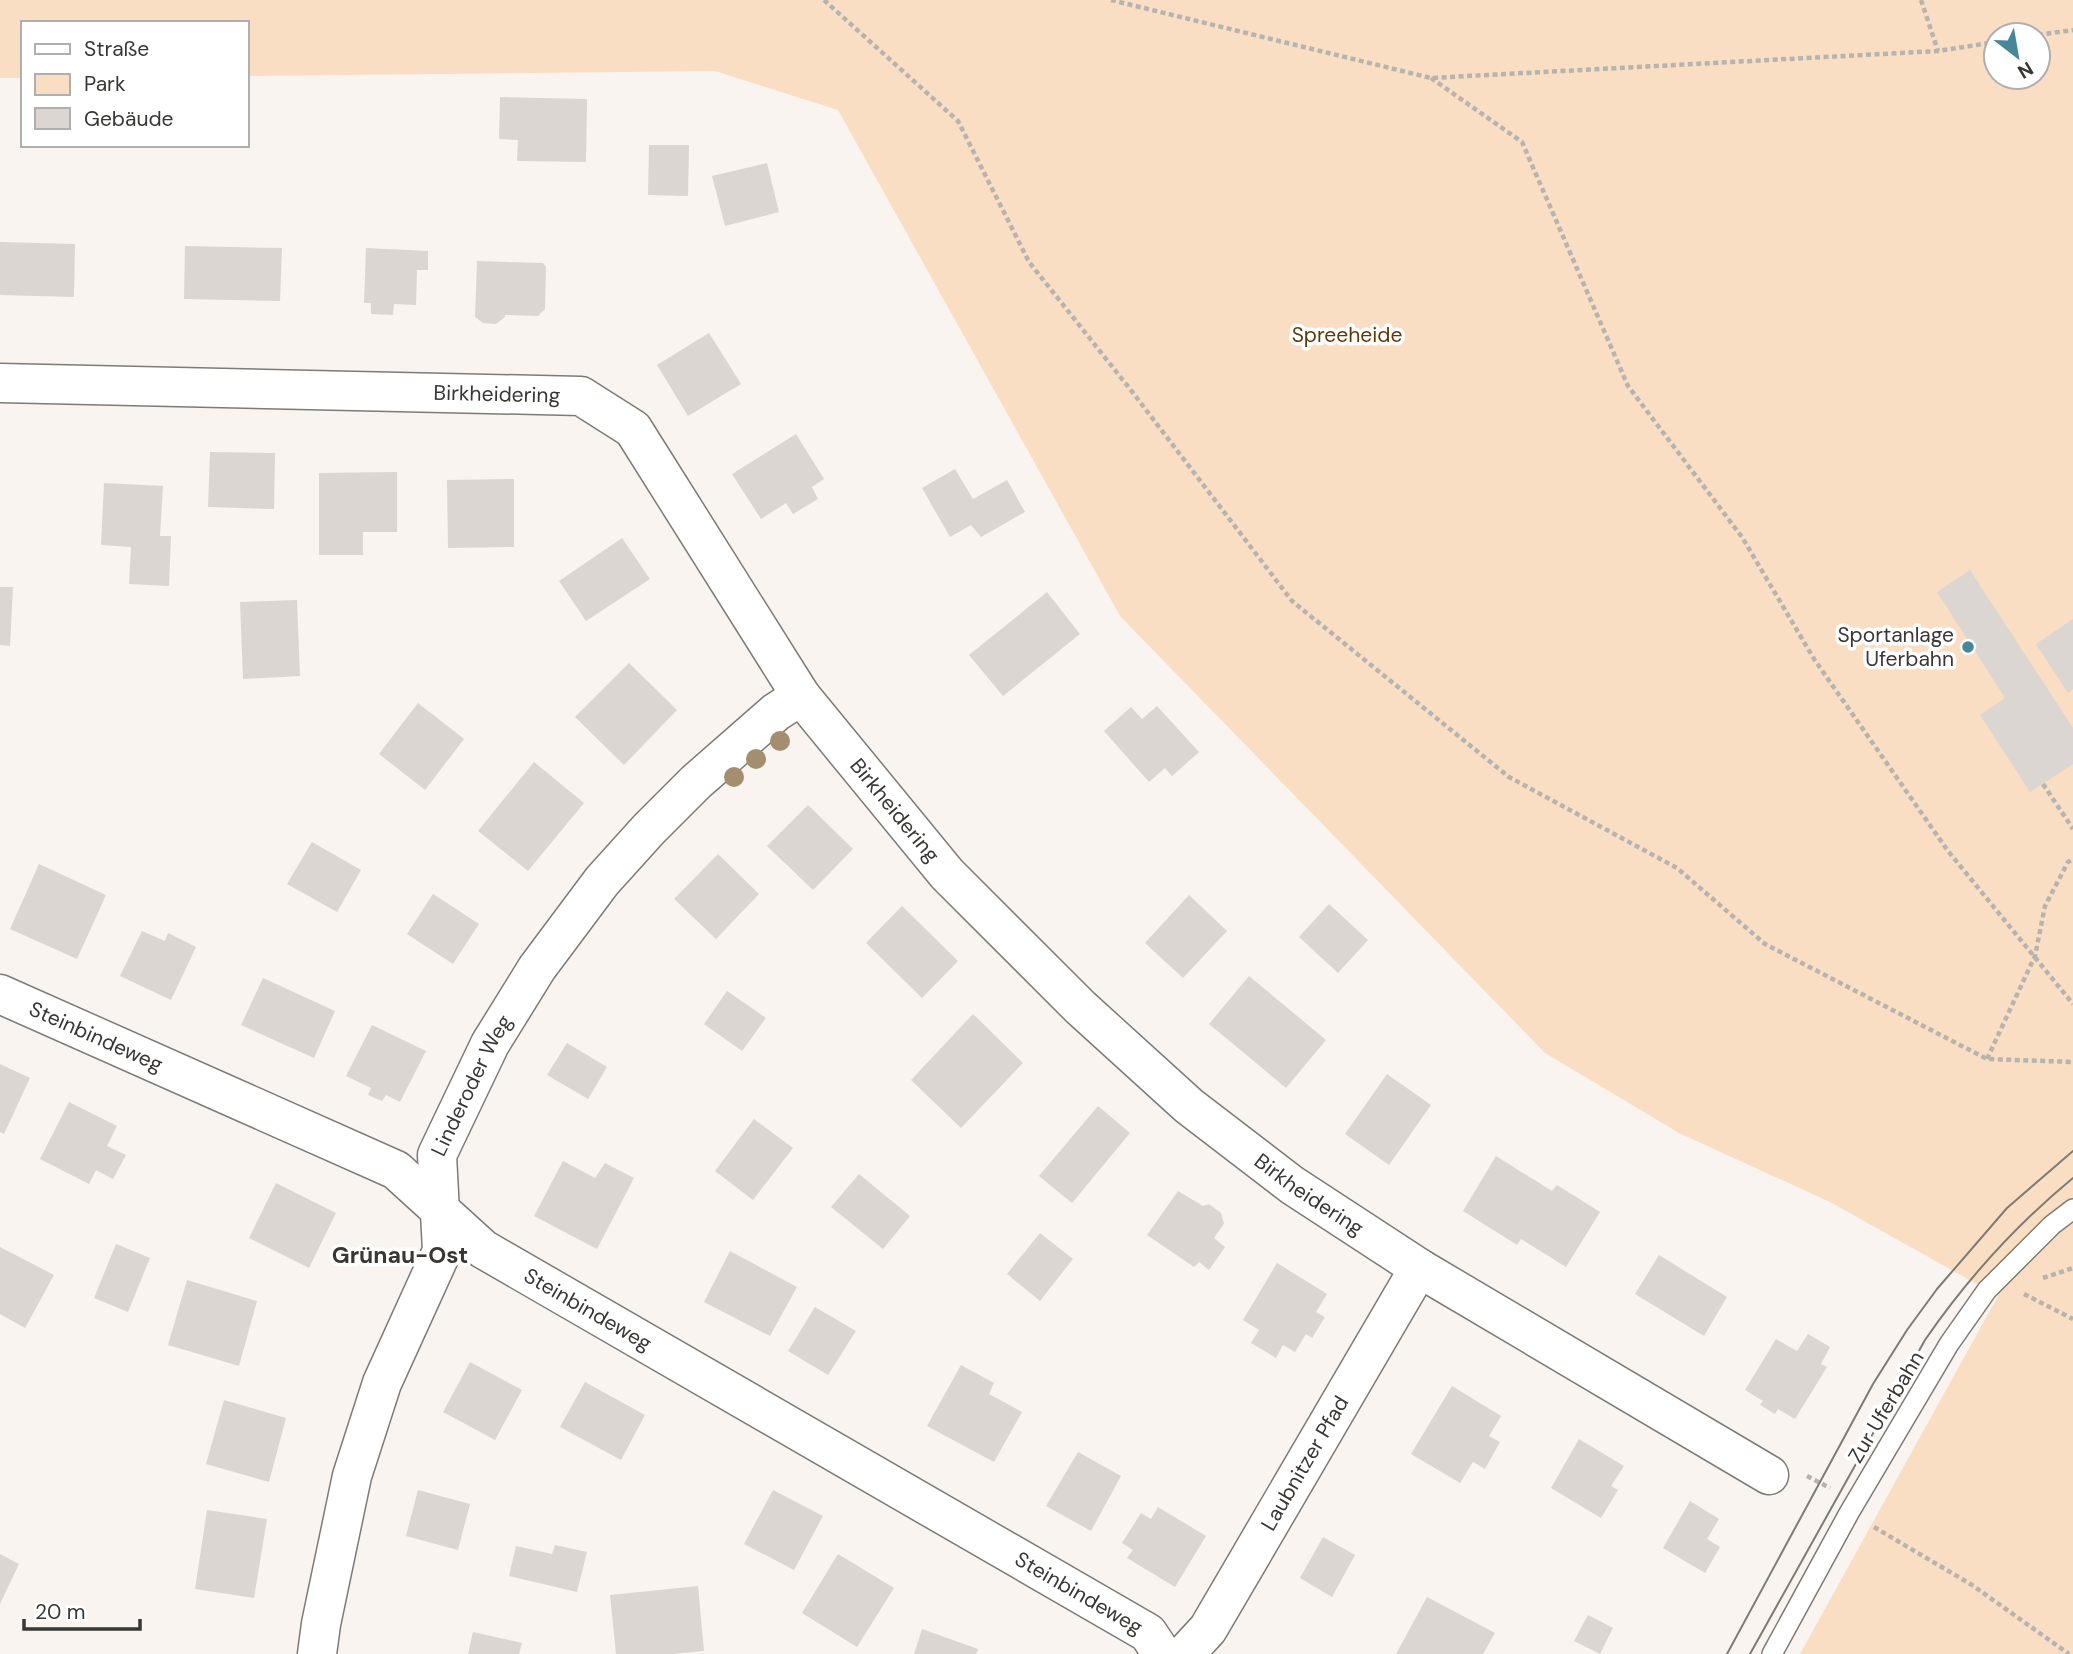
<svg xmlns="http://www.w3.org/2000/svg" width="2073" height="1654" font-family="'DM Sans',sans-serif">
<rect width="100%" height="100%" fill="#f9f4ef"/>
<!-- green -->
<path fill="#f9dec4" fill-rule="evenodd" d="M0 0H2073V1654H1800L1998 1296 1830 1202 1679 1133 1545 1053 1120 616 838 110 715 71 247 76V23H23V78H0ZM1996 35H2038V77H1996Z"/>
<!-- building -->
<g fill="#dbd6d2">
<polygon points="500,97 587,99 586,162 517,161 518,140 499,139"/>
<polygon points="649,145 689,145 688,196 648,195"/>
<polygon points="767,163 779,212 725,226 712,176"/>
<polygon points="0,242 75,244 74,297 0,295"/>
<polygon points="185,246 282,248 280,301 184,299"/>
<polygon points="366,248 428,251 428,270 417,270 416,305 394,304 393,315 371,314 371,303 364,303"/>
<polygon points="477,261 543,263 546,267 545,309 538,316 505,315 505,317 496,324 483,323 475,317"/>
<polygon points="709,333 741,384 688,416 657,365"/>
<polygon points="796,434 824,479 812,487 818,499 793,514 786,503 761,519 732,474"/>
<polygon points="210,452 275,453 274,509 208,507"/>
<polygon points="955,469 973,499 1007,480 1025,512 981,537 971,525 950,537 922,488"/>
<polygon points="397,472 397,532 363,532 363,555 319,555 319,473"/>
<polygon points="514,479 514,547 448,548 447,480"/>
<polygon points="104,483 163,486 160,536 171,536 169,586 129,584 131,547 101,545"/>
<polygon points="622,538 650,579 586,621 559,581"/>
<polygon points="1970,570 2073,728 2073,764 2030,792 1980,715 2005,698 1937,592"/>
<polygon points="0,587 13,587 10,646 0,645"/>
<polygon points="1047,592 1080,634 1003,696 969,655"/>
<polygon points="297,600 300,676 243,679 240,602"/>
<polygon points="2073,619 2073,689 2068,693 2036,644"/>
<polygon points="629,663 677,710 624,765 575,717"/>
<polygon points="418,703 464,739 425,790 379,754"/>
<polygon points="1157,706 1199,752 1172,776 1165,768 1149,782 1104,731 1131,707 1142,719"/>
<polygon points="534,762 584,803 528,871 478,831"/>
<polygon points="808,805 853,849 813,890 767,846"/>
<polygon points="312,842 361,870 337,912 287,884"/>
<polygon points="718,854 759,894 716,939 674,899"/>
<polygon points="39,864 106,895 77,959 10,929"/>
<polygon points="433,894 479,924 453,964 407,934"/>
<polygon points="1189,895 1227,931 1183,978 1145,943"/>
<polygon points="1329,904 1368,940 1338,973 1299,937"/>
<polygon points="902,906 958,961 922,998 866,943"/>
<polygon points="142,931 165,941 168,933 196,947 171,1000 120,976"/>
<polygon points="1249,976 1326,1040 1286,1088 1209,1024"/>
<polygon points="263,978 335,1011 314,1058 241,1025"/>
<polygon points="727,991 766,1018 742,1051 704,1024"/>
<polygon points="973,1014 1023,1063 961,1128 911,1080"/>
<polygon points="372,1025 426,1051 400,1102 386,1095 382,1101 368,1095 371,1088 346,1076"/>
<polygon points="567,1043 607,1067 588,1099 547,1075"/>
<polygon points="0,1064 30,1078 4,1134 0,1132"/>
<polygon points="1387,1074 1431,1105 1389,1165 1345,1134"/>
<polygon points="69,1102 117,1126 107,1146 126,1155 113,1179 96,1170 89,1184 40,1159"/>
<polygon points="1098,1106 1130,1133 1072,1203 1039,1176"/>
<polygon points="754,1119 793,1148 753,1200 715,1171"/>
<polygon points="1496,1156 1552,1191 1557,1185 1600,1212 1566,1267 1521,1239 1517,1245 1463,1211"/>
<polygon points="563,1161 595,1178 605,1163 634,1178 597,1249 534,1216"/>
<polygon points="859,1174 910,1216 883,1249 831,1207"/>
<polygon points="276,1183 336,1213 309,1268 249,1238"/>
<polygon points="1178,1191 1203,1206 1209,1204 1221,1213 1224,1224 1214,1238 1225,1247 1209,1270 1199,1262 1194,1267 1147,1235"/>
<polygon points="1040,1233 1073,1259 1040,1301 1007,1274"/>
<polygon points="116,1244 150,1258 128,1312 94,1298"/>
<polygon points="0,1247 54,1275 25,1328 0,1314"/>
<polygon points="730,1251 797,1287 770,1336 704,1302"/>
<polygon points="1659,1255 1727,1297 1704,1336 1635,1294"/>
<polygon points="1277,1263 1327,1294 1316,1312 1325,1317 1312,1338 1306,1334 1295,1352 1283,1345 1276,1358 1251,1343 1259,1330 1243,1320"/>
<polygon points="187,1280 257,1301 239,1366 168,1345"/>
<polygon points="815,1307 856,1331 828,1375 788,1351"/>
<polygon points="1808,1334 1830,1347 1821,1364 1827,1367 1795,1419 1778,1409 1775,1414 1760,1405 1763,1401 1745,1390 1776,1339 1797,1351"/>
<polygon points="470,1362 522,1390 495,1440 443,1412"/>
<polygon points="961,1365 994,1383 989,1394 1022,1412 994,1462 927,1426"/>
<polygon points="585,1382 645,1415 621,1460 560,1427"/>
<polygon points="1452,1386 1501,1416 1489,1436 1500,1442 1485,1469 1473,1462 1460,1483 1411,1454"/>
<polygon points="224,1400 286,1418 269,1482 206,1464"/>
<polygon points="1579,1439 1624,1466 1611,1486 1618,1490 1601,1518 1551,1488"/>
<polygon points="1078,1452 1121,1476 1091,1531 1046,1506"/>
<polygon points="418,1490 470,1504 458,1550 406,1536"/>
<polygon points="773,1490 823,1516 794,1570 744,1544"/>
<polygon points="1690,1501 1719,1519 1707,1539 1720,1547 1705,1573 1663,1548"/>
<polygon points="1158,1507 1206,1536 1175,1587 1127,1558 1133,1550 1122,1543 1141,1513 1151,1519"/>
<polygon points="207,1510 267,1519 254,1598 195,1589"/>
<polygon points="1323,1537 1355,1555 1332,1597 1300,1578"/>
<polygon points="555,1545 587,1552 577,1592 509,1576 516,1546 552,1554"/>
<polygon points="0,1554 19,1564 0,1604"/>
<polygon points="838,1554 894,1588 857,1647 802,1613"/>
<polygon points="698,1586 704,1651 672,1654 616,1654 610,1595"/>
<polygon points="1427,1597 1495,1633 1483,1654 1396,1654"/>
<polygon points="1588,1615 1613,1628 1600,1654 1574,1641"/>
<polygon points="922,1629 978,1649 976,1654 914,1654"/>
<polygon points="473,1632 522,1643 519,1654 468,1654"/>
</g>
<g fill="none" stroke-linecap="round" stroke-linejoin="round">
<defs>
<polyline id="lane" points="1772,1654 1849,1513 1949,1344 1987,1290 2052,1225 2073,1209"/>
<g id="street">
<path id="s1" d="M0 383 581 396 633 429 801 696 947 874 1080 1007 1189 1106 1292 1185 1419 1268 1769 1475"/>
<path id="s2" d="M0 994 396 1170 483 1249 1148 1633 1162 1654"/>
<path id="s3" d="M317 1654 321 1624 352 1476 382 1383 442 1251 437 1155 490 1044 537 968 602 881 649 829 696 782 776 712 801 696"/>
<path id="s4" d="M1185 1654 1208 1629 1419 1268"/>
</g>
</defs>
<!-- lane casing -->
<use href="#lane" stroke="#7e7a76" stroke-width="22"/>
<!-- street casing -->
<use href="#street" stroke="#7e7a76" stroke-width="41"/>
<!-- path -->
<g stroke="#b7b3af" stroke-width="4.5" stroke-dasharray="5 3.5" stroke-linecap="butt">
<polyline points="824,0 958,121 1029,262 1130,389 1292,601 1509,777 1677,868 1765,944 1987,1059 2073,1062"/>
<polyline points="1111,0 1431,78 1938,51 1996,42"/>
<polyline points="1921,0 1938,51"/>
<polyline points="2038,35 2073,30"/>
<polyline points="1431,78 1522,142 1628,386 1742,537 1814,659 1948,851 2073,1004"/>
<polyline points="2043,784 2073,829"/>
<polyline points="1987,1059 2035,956 2045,906 2068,862 2073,859"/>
<polyline points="2043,1278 2073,1268"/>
<polyline points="2024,1294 2073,1319"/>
<polyline points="1807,1476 1830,1488"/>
<polyline points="1874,1527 1972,1585 2069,1654"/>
</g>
<!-- lane -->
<use href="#lane" stroke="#fff" stroke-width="19"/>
<!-- street -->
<use href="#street" stroke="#fff" stroke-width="38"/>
<!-- tram -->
<g stroke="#7e7b77" stroke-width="2">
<polyline points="1727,1654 1873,1384 1907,1330 1937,1289 2007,1208 2073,1151"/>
<path d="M1750 1654 1925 1340C1967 1279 2016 1225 2073 1178"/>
</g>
</g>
<!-- trees -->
<g fill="#a48e70">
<circle cx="780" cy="741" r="10"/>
<circle cx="756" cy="759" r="10"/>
<circle cx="734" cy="777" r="10"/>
</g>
<!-- markers -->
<circle fill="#468799" stroke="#fff" stroke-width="2.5" cx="1968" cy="647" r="7"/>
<g text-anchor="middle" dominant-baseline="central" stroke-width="7" stroke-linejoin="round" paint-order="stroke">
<!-- park labels -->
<g font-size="21" fill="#5e3a09" stroke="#fff">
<text x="1347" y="335">Spreeheide</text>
</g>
<!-- street labels -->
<g font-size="21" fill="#393735" stroke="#fff">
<text stroke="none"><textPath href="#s1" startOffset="497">Birkheidering</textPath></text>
<text stroke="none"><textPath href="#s1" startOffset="1106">Birkheidering</textPath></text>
<text stroke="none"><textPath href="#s2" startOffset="105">Steinbindeweg</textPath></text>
<text stroke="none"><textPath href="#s3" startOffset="598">Linderoder Weg</textPath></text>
<text stroke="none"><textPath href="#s1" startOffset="1673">Birkheidering</textPath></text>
<text stroke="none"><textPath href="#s2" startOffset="672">Steinbindeweg</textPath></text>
<text transform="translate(1886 1407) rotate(-59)">Zur Uferbahn</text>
<text stroke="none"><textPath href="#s4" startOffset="226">Laubnitzer Pfad</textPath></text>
<text stroke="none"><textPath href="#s2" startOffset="1239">Steinbindeweg</textPath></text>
</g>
<!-- poi labels -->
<g font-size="21" fill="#393735" stroke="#fff" text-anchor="end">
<text x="1954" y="635">Sportanlage<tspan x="1954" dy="24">Uferbahn</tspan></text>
</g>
<!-- neighbourhood labels -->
<g font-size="23" font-weight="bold" fill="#393735" stroke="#fff">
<text x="400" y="1255">Grünau-Ost</text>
</g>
</g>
<!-- legend -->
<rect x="21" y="21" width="228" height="126" fill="#ffffff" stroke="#b0afae" stroke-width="2"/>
<rect x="35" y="44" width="35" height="10" fill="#ffffff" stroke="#b0afae" stroke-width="2"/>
<text x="84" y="56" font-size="21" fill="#393735">Straße</text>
<rect x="35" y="74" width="35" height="21" fill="#f9dec4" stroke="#b0afae" stroke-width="2"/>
<text x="84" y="91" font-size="21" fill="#393735">Park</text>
<rect x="35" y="108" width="35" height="21" fill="#dbd6d2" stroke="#b0afae" stroke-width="2"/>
<text x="84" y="126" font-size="21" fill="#393735">Gebäude</text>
<!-- north arrow -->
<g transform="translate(2017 56) rotate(149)"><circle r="33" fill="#ffffff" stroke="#b0afae" stroke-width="2"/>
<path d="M0-5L12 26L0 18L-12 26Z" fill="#468799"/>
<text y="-10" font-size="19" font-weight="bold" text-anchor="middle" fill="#393735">N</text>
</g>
<!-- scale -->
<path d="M24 1619v10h116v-10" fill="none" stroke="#393735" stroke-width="3.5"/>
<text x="35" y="1619" font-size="21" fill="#393735" stroke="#ffffff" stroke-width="5" paint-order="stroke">20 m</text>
</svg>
